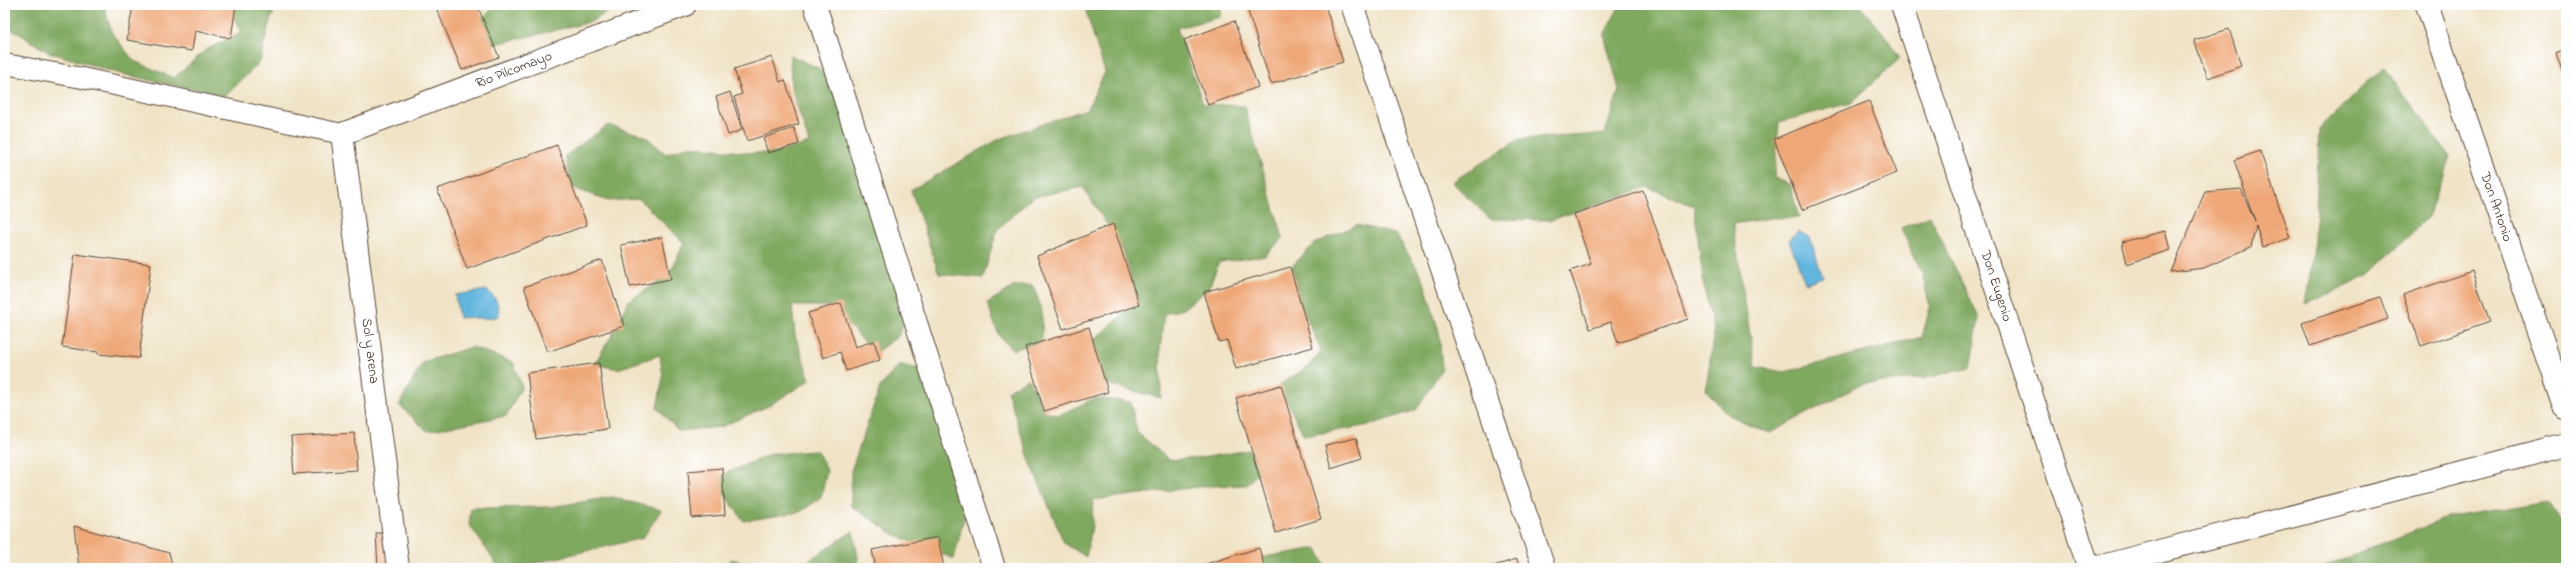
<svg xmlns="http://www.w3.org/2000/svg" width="2571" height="573" font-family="'Indie Flower',sans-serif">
<rect width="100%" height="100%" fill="#fff"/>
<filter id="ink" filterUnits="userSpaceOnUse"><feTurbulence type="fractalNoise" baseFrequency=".025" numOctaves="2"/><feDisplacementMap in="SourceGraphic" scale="8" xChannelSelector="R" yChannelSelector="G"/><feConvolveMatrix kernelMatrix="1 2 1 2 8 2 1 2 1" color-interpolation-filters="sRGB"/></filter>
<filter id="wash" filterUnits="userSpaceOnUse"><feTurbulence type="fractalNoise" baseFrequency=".012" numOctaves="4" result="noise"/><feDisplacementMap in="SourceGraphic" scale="16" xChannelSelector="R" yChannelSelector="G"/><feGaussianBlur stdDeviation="0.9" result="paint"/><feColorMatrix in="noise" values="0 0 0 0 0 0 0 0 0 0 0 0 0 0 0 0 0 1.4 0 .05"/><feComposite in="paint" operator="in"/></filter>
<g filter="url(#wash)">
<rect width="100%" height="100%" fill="#f0e3c6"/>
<!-- forest -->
<g fill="#80a960" stroke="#5e6a3f">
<polygon points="10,5 104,5 112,33 134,61 174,78 207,49 241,33 227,5 276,5 268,27 260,62 226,96 121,74 48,52 5,25"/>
<polygon points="497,5 619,5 591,22 483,47 480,20"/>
<polygon points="1084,5 1222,5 1220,17 1177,28 1203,104 1244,106 1283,238 1265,256 1219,262 1209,288 1183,309 1164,314 1160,351 1161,398 1110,385 1065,362 1096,338 1138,301 1123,250 1083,187 1033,197 997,230 983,278 939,274 911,190 999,139 1087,109 1105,72"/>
<polygon points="1620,5 1859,5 1884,34 1900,58 1851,103 1779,122 1774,178 1790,184 1799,218 1770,218 1733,224 1755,367 1785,372 1922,337 1930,308 1922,273 1901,228 1930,216 1979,318 1970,368 1926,378 1862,384 1770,433 1728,415 1706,390 1714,330 1704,288 1694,206 1647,187 1551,220 1490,219 1452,182 1519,139 1605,134 1619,89 1604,35"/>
<polygon points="790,55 820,69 854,127 912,308 898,336 875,353 830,306 792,306 795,335 810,380 768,406 721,427 679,431 657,408 663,377 660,355 618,369 594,364 617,327 628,301 654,285 673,267 684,243 639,199 608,201 573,188 565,156 608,125 645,136 666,154 689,146 750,153 775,153 809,143 791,87"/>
<polygon points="2383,67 2451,157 2428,217 2368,276 2305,305 2315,242 2319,129"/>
<polygon points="1357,225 1396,234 1423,278 1439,332 1442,369 1416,410 1370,425 1304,436 1279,385 1309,366 1321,351 1300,302 1292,266 1315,243"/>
<path d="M1032 285C1042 304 1044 320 1041 341L1013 350 999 336 987 303 1015 286Z"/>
<polygon points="472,347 513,362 522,387 506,416 427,431 399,405 423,362"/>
<polygon points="900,364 932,373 970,493 954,559 895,535 851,506 851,471 880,387"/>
<polygon points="1028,379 1045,412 1059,415 1095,398 1131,402 1137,432 1169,460 1201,458 1249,450 1263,467 1247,485 1205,486 1093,500 1092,526 1086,557 1064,543 1030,461 1007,391"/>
<polygon points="817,451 827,470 821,498 800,512 744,521 713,479 770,454"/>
<polygon points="613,497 661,510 643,538 513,568 499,568 469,524 471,508 550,507"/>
<polygon points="2551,501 2566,520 2566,568 2319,568 2450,517"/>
<polygon points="853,531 860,568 735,568 730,559 761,564 806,562"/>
<polygon points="1317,548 1326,568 1238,568 1258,558"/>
</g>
<!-- water -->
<g fill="#62b6de" stroke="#4e707e">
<polygon points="1798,231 1810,238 1823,277 1805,283 1789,240"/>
<path d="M486 290C496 296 499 305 499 316 485 321 473 316 459 318L455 295Z"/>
</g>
<g id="blocks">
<!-- building -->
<g fill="#efa777">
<polygon points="133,5 236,5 231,38 195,31 192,51 127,40"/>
<polygon points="435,5 477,5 499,57 462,70"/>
<polygon points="1246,5 1325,5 1343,62 1271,84"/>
<polygon points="1234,21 1258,87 1208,105 1184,40"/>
<polygon points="2229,29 2241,66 2208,78 2194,40"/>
<polygon points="2566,48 2566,81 2556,52"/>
<polygon points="772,57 780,82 785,80 799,124 747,141 734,97 742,94 734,69"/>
<polygon points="730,92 742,130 728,135 716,97"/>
<polygon points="1869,101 1897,173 1802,210 1774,139"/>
<polygon points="794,128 799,144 768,153 763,138"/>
<polygon points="557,145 587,225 467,269 437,189"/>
<polygon points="2260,151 2290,238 2263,247 2256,226 2251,247 2204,268 2171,272 2205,192 2241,189 2255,221 2234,160"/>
<polygon points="1643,191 1688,319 1618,343 1611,322 1590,329 1570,271 1591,264 1574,214"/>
<polygon points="1113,224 1139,305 1063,329 1037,256"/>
<polygon points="2165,231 2170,250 2127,264 2122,242"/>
<polygon points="662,237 671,279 630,287 621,245"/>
<polygon points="75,254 151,264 139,358 98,354 98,352 62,347"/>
<polygon points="602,260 624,326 547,352 524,287"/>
<polygon points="1290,267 1313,347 1236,369 1227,340 1219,342 1204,292"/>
<polygon points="2472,271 2490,322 2421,346 2403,295"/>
<polygon points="2380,297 2388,319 2310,346 2302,323"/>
<polygon points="841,303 855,347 874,341 880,360 846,371 840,352 823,358 808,313"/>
<polygon points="1089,327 1108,392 1044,411 1025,347"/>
<polygon points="599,363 608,429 536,439 527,373"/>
<polygon points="1281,385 1321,519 1276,533 1236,398"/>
<polygon points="354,433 357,470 294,474 291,437"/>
<polygon points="1356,438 1362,458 1331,468 1325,445"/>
<polygon points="722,468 725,515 692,518 688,471"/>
<polygon points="74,526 169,553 173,568 79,568"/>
<polygon points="376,533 389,533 392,568 378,568"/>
<polygon points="938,537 944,568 876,568 872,550"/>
<polygon points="1259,548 1265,568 1192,568"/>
<polygon points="1517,559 1519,568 1487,568"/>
</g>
</g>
</g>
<g filter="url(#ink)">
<use href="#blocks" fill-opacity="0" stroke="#564637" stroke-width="1"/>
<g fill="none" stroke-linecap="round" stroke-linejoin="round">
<defs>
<polyline id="lane" points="5,64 82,78 342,134"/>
<g id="street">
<polyline points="815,5 994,568"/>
<polyline points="1352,5 1544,568"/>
<polyline points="1902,5 2089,568"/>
<polyline points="2427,5 2566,410"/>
<polyline points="398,568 342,134 685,5"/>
<polyline points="2094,568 2566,445"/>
</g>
</defs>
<!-- lane casing -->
<use href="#lane" stroke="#564637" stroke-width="22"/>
<!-- street casing -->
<use href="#street" stroke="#564637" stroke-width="24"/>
<!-- lane -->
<use href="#lane" stroke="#fff" stroke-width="20"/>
<!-- street -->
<use href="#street" stroke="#fff" stroke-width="22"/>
</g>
</g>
<g text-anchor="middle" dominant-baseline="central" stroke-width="4" stroke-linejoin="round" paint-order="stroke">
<!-- street labels -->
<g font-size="14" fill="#3b2a1e" stroke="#fff">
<text transform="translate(514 70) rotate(-21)">Rio Pilcomayo</text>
<text transform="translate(2496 207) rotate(71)">Don Antonio</text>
<text transform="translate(1996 286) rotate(72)">Don Eugenio</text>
<text transform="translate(370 351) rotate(83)">Sol y arena</text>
</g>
</g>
<!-- margin -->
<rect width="2571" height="573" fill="none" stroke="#fff" stroke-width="20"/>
</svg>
